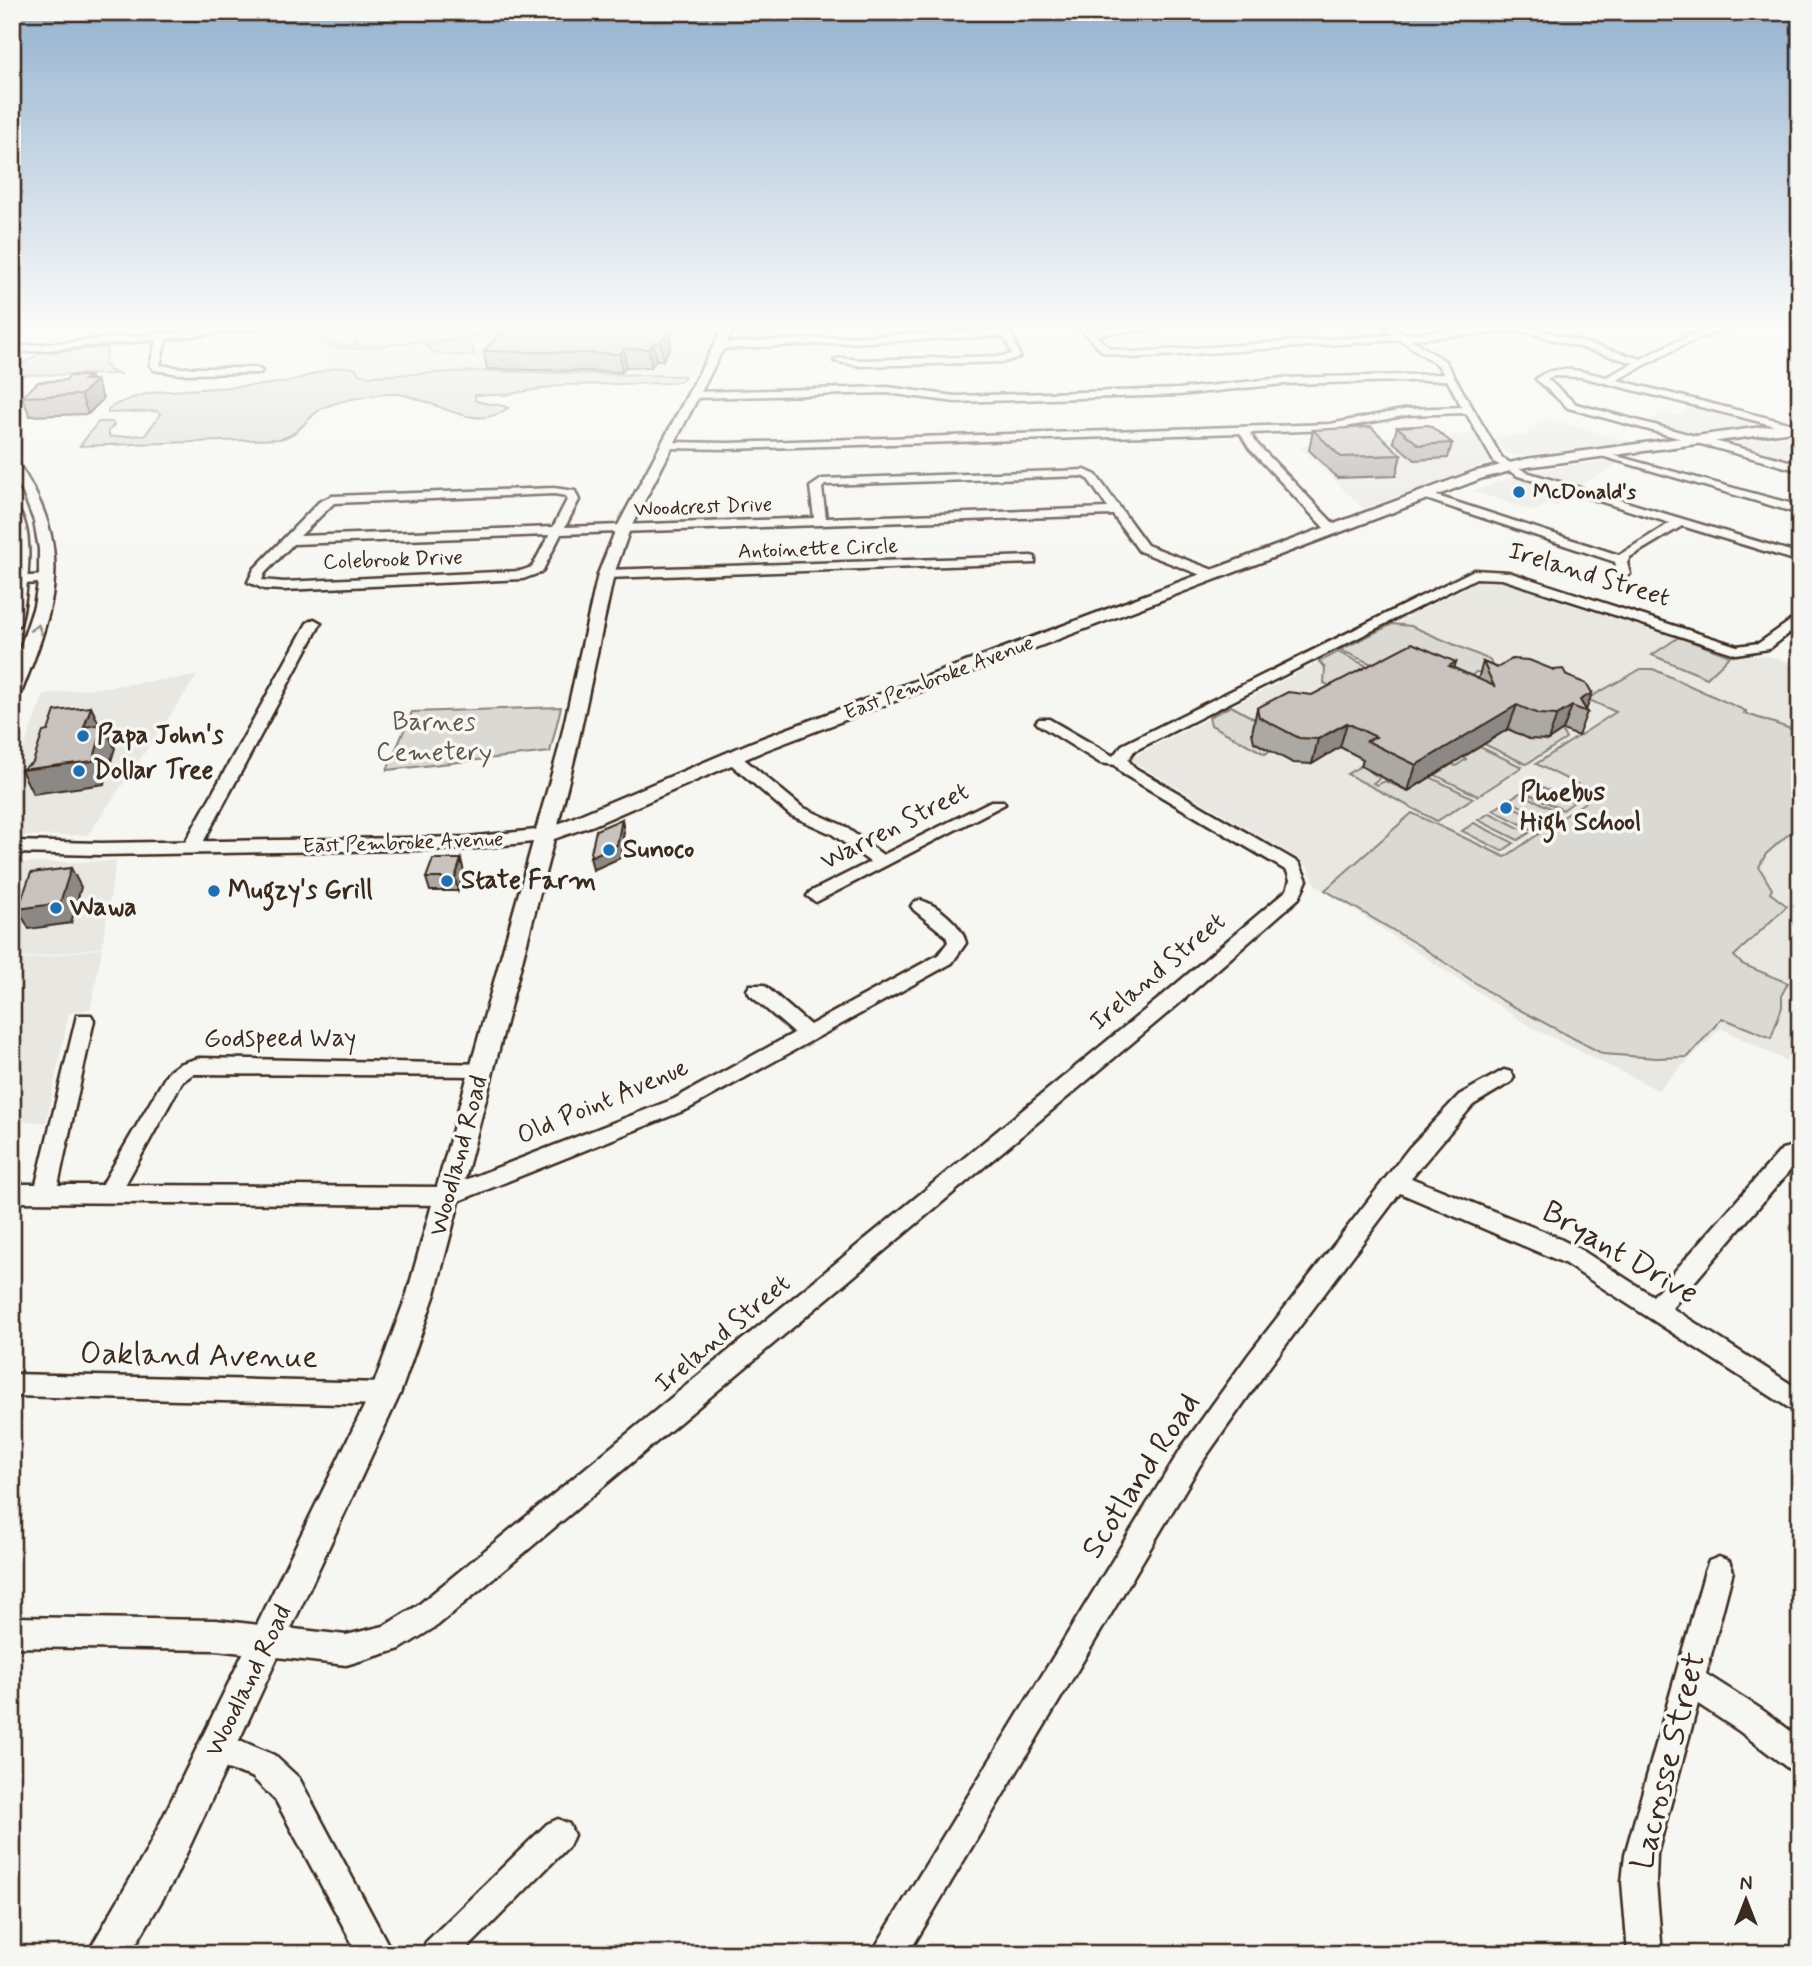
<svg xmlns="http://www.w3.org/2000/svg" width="1812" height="1966" font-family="Mynerve,sans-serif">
<rect width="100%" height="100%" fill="#f6f6f2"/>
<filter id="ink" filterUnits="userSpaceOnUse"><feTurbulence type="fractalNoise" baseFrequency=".0143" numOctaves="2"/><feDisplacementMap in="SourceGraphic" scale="14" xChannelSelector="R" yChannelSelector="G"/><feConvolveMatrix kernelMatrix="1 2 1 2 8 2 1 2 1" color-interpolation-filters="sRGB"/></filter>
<g filter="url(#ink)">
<!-- built -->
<g fill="#e8e7e2">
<polygon points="287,328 719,328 694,373 357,383 310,350 280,345 262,337 263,330 274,329 275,334 287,332"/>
<polygon points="1696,405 1757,421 1763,424 1692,436 1645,423 1664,412 1678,416"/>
<polygon points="1549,419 1636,443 1517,456 1506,454 1495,436 1529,435 1527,431"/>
<polygon points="1475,434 1490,462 1364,509 1299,446 1372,443 1368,438"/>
<polygon points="1800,434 1800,445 1779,459 1725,444"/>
<polygon points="1612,460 1621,462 1578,487 1528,472"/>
<polygon points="1514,477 1574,495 1556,506 1547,504 1533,511 1473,491"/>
<polygon points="1482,579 1494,579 1729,655 1769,656 1800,666 1800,1022 1786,1061 1721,1028 1658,1090 1531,1027 1316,885 1308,867 1296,857 1129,759"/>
<polygon points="197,676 88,835 12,836 12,780 44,694"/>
<polygon points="116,861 102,947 12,960 12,863"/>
<polygon points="102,948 91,1008 69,1013 46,1122 12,1121 12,962"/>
</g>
<!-- green -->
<g fill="#dad9d3" stroke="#8a8278" stroke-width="2">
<polygon points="333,328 342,328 328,335 327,341 342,346 358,345 354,328 472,328 474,333 500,328 495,331 504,333 351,349 327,346 319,342 322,334"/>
<path d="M462 341 470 342 475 354C460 355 434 359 425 344Z"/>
<polygon points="107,348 105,365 110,371 122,374 12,375 12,370 40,353"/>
<path d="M348 367 356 369 360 375 372 376 475 371 685 376 681 381 672 383 564 385 503 395H475V400C486 406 497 402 508 408 474 435 431 396 396 394 378 393 332 401 318 411 304 422 298 435 280 439L80 446 98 422H112L114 425 108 431 110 437 145 435 161 414 156 411 108 413V409C122 400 139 396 155 392L261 385 287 382 333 368Z"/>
<polygon points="1392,624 1411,626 1490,660 1492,666 1480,672 1476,672 1470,677 1374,665 1340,650"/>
<polygon points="1679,637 1730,656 1707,678 1652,655"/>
<polygon points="1338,652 1373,669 1352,695 1324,683 1325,668 1319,662"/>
<polygon points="1641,669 1653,669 1746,711 1744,713 1800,732 1800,824 1766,854 1759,867 1772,889 1770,893 1787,906 1734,956 1742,964 1788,983 1782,994 1782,1007 1771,1038 1722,1018 1688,1057 1656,1058 1603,1054 1501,1000 1420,946 1325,890 1412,813 1505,857 1597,794 1536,764 1616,712 1587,699"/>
<polygon points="1231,706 1266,725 1271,751 1265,754 1211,725 1209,717"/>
<polygon points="561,707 550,752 387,770 412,712"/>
<polygon points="1503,729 1562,731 1566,739 1526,764 1484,744"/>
<polygon points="1480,747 1522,767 1478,796 1435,775 1452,764 1456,766 1466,759 1463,757"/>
<polygon points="1361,766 1380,778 1373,783 1377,785 1385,781 1408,791 1430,777 1473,798 1437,821 1347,774"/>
<polygon points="1534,783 1574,802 1563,810 1523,791"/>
<polygon points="1520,793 1559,812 1548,820 1508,800"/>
<polygon points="1505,803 1545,822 1533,830 1493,810"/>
<polygon points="1490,813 1529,833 1518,840 1478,820"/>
<polygon points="1474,823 1514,843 1502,851 1462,831"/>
</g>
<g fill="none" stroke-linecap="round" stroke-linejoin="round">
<defs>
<g id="minor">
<polygon points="225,328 264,328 166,339 160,365 180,368 257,368 262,371 260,373 180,374 154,370 150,365 156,340 12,353 12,347"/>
<path d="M1079 328H1158L1096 335 1109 348 1133 352 1392 335 1384 328H1395L1403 334 1483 328H1534L1641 359C1667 346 1696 328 1726 328L1679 347 1617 380 1800 426V432L1581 377 1553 376 1547 379 1576 404 1800 464V471L1568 408 1536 379C1555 362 1584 372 1606 377L1634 363 1523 331 1411 339 1445 361 1502 458 1526 472 1800 554V562L1682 526 1630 557 1627 563 1630 574 1624 578 1618 574 1615 562 1420 497V493H1428L1619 555 1670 523 1518 476 1494 462 1466 413 1408 415 1330 430 1250 433 1257 444 1336 526V532H1328L1249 448 1240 433 728 449 667 448 662 445 667 442 728 443 1330 424 1408 409 1462 407 1447 380 1283 384 1179 395 955 402 887 393 693 398 688 395 693 392 887 387 955 396 1179 389 1283 378 1444 374 1438 365 1400 340 1133 358 1103 352Z"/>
<polygon points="996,330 1012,334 1020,357 1004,362 861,366 834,361 839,358 861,360 1003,356 1012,354 1005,338 996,336 719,349 714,346 719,343"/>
<polygon points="1598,451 1800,506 1800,514 1598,455"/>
<path d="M1085 470 1096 475 1147 545 1216 571V577H1206L1139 551 1113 515 561 534 542 572 523 579 284 590 264 589 248 582 254 569 319 502 332 496 554 488 575 491 579 500 565 527 814 518 810 487 822 479ZM1083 476 1088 479 1108 508 826 518 822 488 825 485ZM554 494 566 496 567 500 553 527 300 536 334 503ZM549 535 532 567 520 571 284 582 262 580 265 573 293 544Z"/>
<polygon points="1031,556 1035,557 1035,563 606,578 600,574 606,570"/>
<polygon points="1474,570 1508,572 1737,646 1759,643 1800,614 1800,625 1769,649 1736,654 1502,579 1476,578 1134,751 1128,760 1135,768 1299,863 1307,880 1299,898 1176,1006 437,1626 400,1649 346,1665 216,1650 12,1647 12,1617 216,1620 346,1635 384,1626 417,1606 1162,996 1287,890 1290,880 1287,871 1123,774 1115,765 1100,763 1039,725 1036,722 1039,719 1049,719 1113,756 1122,745"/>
<polygon points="47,575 52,576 52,582 12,585 12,577"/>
<polygon points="314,619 321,623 200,848 191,853 185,852 182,848 307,623"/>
<polygon points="732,752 738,754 802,807 844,826 883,855 991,801 1003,801 1005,804 816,902 807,896 810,892 870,862 832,834 790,815 726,760 724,757 726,754"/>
<path d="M920 900C938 905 962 925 966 943L952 963 688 1109 456 1202 448 1205 12 1202V1184H36L77 1015H91L94 1020 58 1185H102L168 1072 179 1064 199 1058 489 1064 492 1069 489 1074 482 1076 193 1074 182 1082 125 1185 447 1187 674 1099 794 1033 750 995 747 990 750 985H764L810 1025 938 955 948 942 946 936 914 910 911 906 914 902Z"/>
<polygon points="1504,1070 1511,1072 1514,1077 1511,1082 1473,1105 1411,1178 1550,1234 1580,1249 1653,1296 1782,1149 1790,1147 1800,1150 1800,1169 1793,1167 1672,1308 1800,1390 1800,1415 1564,1263 1400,1193 1267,1370 1200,1465 908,1954 871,1954 1182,1447 1249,1354 1409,1148 1459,1095"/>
<polygon points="12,1374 385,1383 394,1386 398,1394 394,1402 385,1405 12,1396"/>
<polygon points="1719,1557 1729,1561 1733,1571 1706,1674 1761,1709 1800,1738 1800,1774 1789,1769 1739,1731 1698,1704 1657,1854 1656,1882 1662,1954 1628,1954 1622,1882 1625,1854 1705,1571 1709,1561"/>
<polygon points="216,1735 244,1742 274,1755 299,1778 393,1954 358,1954 276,1801 252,1777 205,1762 200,1751 205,1740"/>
<polygon points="558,1819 569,1824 574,1835 569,1846 462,1954 421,1954 426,1942 547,1824"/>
</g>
<g id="major">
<polygon points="723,328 734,328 630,529 614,574 576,752 558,824 752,742 1473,472 1526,459 1800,422 1800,430 1526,467 1483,478 766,750 594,825 554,839 435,1294 400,1394 174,1880 130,1954 87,1954 146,1852 371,1392 407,1294 533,842 467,849 101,855 12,853 12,841 101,843 467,837 536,830 558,752 598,574 616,529"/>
<path d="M12 461 17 462C75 547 57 603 21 693L12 698V672L34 606 39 578V549L34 521 23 493 12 476Z"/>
<path d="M12 507C39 516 26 602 20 624L12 629Z"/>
</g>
</defs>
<!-- minor casing -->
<use href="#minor" stroke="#3b2a1e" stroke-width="5"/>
<!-- major casing -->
<use href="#major" stroke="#3b2a1e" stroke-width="5"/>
<!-- minor -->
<use href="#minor" fill="#f6f6f2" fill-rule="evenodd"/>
<!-- major -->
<use href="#major" fill="#f6f6f2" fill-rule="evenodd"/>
</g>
<!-- wall -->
<g fill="#aca8a3" stroke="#3b2a1e" stroke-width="2">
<polygon points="673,333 670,337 671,346 663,360 656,360 651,367 626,367 622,372 487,369 484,351"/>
<polygon points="89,376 103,399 88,414 30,416 22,397 66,380"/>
<polygon points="1397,427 1452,443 1448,458 1415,460 1393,442"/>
<polygon points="1313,430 1401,455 1396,476 1337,478 1309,450"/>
<polygon points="1456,662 1454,668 1478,679 1483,662 1497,668 1567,676 1587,712 1578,736 1563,730 1548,740 1529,739 1508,729 1408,791 1361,766 1363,759 1340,747 1312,764 1293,763 1254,742 1252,733 1257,708"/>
<polygon points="464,872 458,891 430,891 426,878"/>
</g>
<!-- shaded-wall -->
<g fill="#8c8885" stroke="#3b2a1e" stroke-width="2">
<polygon points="663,328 672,328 673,333 670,337 671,346 663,360 661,342"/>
<polygon points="654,342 656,360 651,367 649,349"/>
<polygon points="624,349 626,367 622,372 620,354"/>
<polygon points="89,376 92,384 96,380 103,399 88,414 81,395 84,380"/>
<polygon points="1592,693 1586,711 1580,700"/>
<polygon points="1517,705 1508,729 1408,791 1416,765"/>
<polygon points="1572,706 1563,730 1548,740 1557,715"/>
<polygon points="91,707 102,730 84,727"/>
<polygon points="1347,723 1340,747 1312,764 1318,739"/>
<polygon points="104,724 115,748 104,784 33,794 21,770"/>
<polygon points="622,819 624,832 620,858 593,870 590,857"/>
<polygon points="461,859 464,872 458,891 455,878"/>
<polygon points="71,868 81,887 71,923 29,929 18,909"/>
</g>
<!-- building -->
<g fill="#c8c3be" stroke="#3b2a1e" stroke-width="2">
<polygon points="505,328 663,328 669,329 661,342 654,342 649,349 624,349 620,354 484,351"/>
<polygon points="69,376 89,376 84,380 96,380 81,395 22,397 38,382 66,380"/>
<polygon points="1429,425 1452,443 1419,445 1397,427"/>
<polygon points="1371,427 1401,455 1341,457 1313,430"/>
<polygon points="1412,643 1456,662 1449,666 1494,686 1483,662 1497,668 1512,659 1529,660 1554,670 1563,669 1567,676 1587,684 1592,693 1580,700 1587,712 1572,706 1557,715 1538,714 1517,705 1416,765 1367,741 1376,737 1347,723 1318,739 1299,738 1259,717 1257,708 1288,692 1312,695"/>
<polygon points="91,707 84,727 104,724 93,761 21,770 33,762 43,732 48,731 55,711"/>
<polygon points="622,819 617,845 590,857 596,830"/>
<polygon points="433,859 461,859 455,878 426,878"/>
<polygon points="71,868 60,903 18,909 31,873"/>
</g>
<!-- one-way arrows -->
<defs><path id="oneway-chevron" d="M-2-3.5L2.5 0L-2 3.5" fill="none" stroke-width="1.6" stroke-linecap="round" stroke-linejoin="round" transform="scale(1.75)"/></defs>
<use stroke="#989088" href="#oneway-chevron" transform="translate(37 629) rotate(-73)"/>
</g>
<!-- sky -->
<linearGradient id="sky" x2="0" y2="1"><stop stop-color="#94b2cf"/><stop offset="0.54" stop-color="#fbfbf9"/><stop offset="1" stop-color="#fbfbf9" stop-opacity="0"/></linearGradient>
<rect width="1812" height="604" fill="url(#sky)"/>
<!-- markers -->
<g fill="#1f6fb2" stroke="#f6f6f2" stroke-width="2.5">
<circle cx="1519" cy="492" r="7"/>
<circle cx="83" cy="736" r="7"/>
<circle cx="79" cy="771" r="7"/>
<circle cx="1506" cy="808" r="7"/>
<circle cx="609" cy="850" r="7"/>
<circle cx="447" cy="881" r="7"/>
<circle cx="214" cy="891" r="7"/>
<circle cx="56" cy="908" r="7"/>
</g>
<g text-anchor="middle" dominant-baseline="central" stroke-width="7" stroke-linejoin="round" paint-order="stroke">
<!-- far-poi labels -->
<g font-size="21" font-weight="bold" fill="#3b2a1e" stroke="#f6f6f2" text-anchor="start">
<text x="1533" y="492">McDonald's</text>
</g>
<!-- far-street labels -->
<g font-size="21" fill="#3b2a1e" stroke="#f6f6f2">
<text transform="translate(703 507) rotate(-2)">Woodcrest Drive</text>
<text transform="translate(818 549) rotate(-2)">Antoinette Circle</text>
<text transform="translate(393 560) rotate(-2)">Colebrook Drive</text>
<text transform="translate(939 678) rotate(-21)">East Pembroke Avenue</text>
<text transform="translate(403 843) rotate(-2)">East Pembroke Avenue</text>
</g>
<!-- street labels -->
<g font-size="26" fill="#3b2a1e" stroke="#f6f6f2">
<text transform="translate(1589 575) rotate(17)">Ireland Street</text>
<text transform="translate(895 827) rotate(-27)">Warren Street</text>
<text transform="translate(1158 972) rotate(-40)">Ireland Street</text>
<text x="280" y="1039">Godspeed Way</text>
<text transform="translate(603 1102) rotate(-23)">Old Point Avenue</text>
<text transform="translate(459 1156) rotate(-75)">Woodland Road</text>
<text transform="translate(723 1334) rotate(-40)">Ireland Street</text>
<text transform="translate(249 1681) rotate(-64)">Woodland Road</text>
</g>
<!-- park labels -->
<g font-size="26" fill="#63564b" stroke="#f6f6f2">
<text x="434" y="723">Barnes<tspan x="434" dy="30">Cemetery</tspan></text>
</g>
<!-- poi labels -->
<g font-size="26" font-weight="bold" fill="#3b2a1e" stroke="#f6f6f2" text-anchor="start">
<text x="97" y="736">Papa John's</text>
<text x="93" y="771">Dollar Tree</text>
<text x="1520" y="793">Phoebus<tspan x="1520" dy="30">High School</tspan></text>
<text x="623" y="850">Sunoco</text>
<text x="461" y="881">State Farm</text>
<text x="228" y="891">Mugzy's Grill</text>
<text x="70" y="908">Wawa</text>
</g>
<!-- near-street labels -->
<g font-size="32" fill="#3b2a1e" stroke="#f6f6f2">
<text transform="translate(1620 1253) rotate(30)">Bryant Drive</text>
<text transform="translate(199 1356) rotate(1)">Oakland Avenue</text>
<text transform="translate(1141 1476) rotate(-57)">Scotland Road</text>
<text transform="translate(1669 1761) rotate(-76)">Lacrosse Street</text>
</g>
</g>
<!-- margin -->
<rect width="1812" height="1966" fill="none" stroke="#f6f6f2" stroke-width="42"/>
<rect x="21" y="21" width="1770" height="1924" fill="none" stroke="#3b2a1e" stroke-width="2.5" filter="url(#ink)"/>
<!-- north arrow -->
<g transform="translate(1746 1900)" stroke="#f6f6f2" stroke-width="5" paint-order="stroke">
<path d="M0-5L12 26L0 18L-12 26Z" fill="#3b2a1e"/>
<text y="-10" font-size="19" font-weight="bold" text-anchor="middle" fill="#3b2a1e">N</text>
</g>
</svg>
